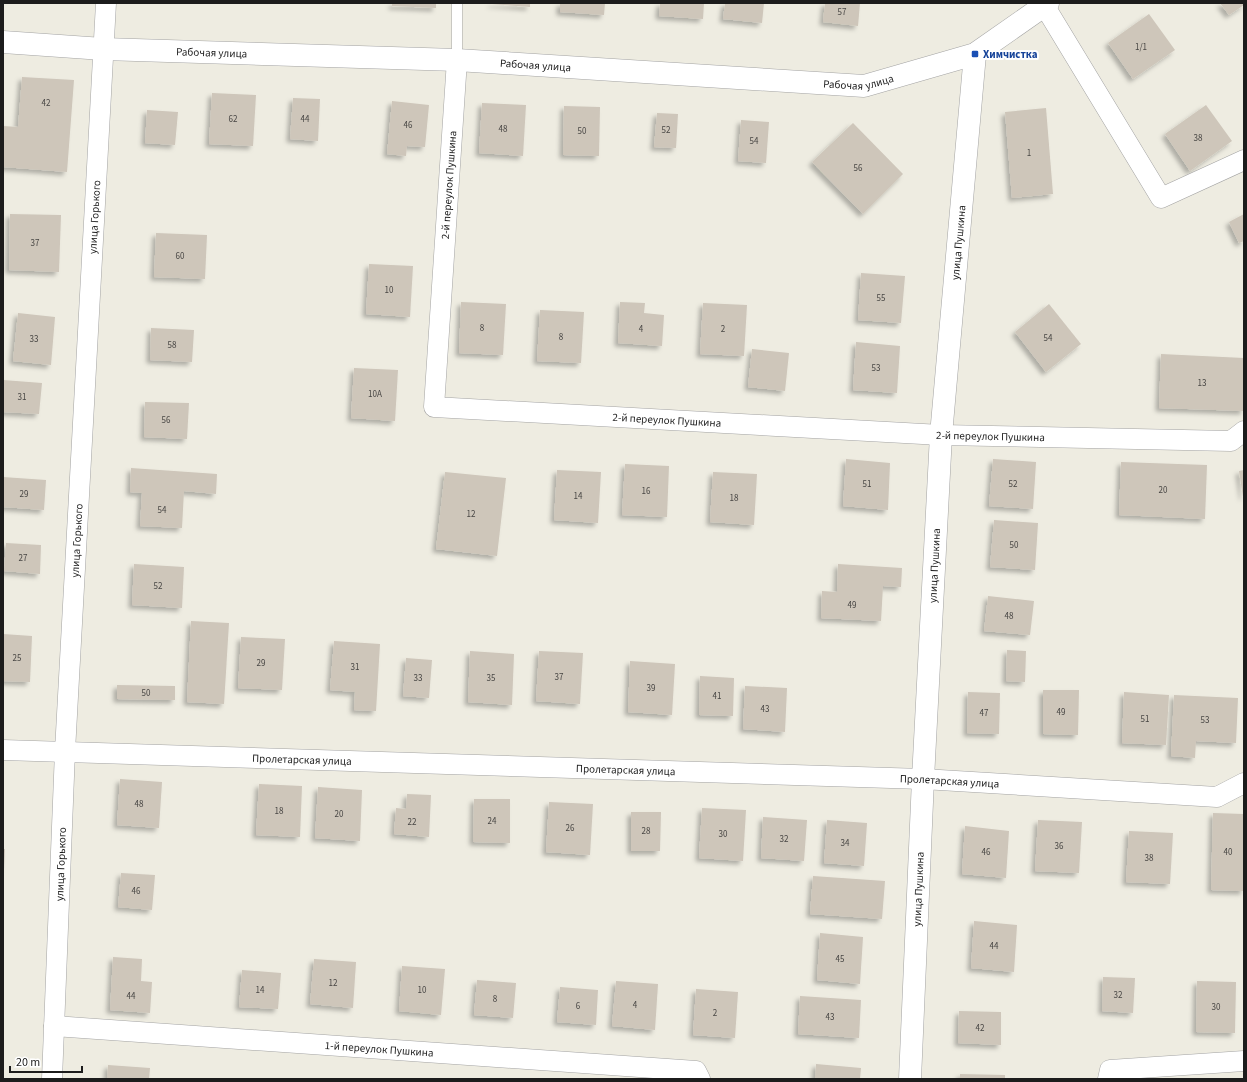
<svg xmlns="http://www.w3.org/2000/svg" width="1247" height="1082" font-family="'Source Sans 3',sans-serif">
<defs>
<filter id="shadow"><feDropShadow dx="-3.5" dy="3.5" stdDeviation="2" flood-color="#0004"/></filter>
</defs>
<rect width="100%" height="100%" fill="#eeece1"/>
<!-- building -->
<g fill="#cec6ba" filter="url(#shadow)">
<polygon points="392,3 436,3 436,8 392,6"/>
<polygon points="491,3 530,3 530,7 491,4"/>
<polygon points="560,3 605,3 604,15 560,12"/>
<polygon points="660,3 704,3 703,19 659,16"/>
<polygon points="725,3 764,3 762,23 723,19"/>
<polygon points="825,3 860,3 858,26 823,22"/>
<polygon points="1220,3 1244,3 1244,5 1229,15"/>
<polygon points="1149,14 1175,50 1133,79 1108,43"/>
<polygon points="22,77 74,80 67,172 3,167 3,126 18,127"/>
<polygon points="212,93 256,95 253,146 209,144"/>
<polygon points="293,98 320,99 318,141 290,139"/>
<polygon points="392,101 429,105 425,147 407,146 406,156 387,154"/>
<polygon points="482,103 526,105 523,156 479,153"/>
<polygon points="1206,105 1232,141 1190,171 1165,134"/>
<polygon points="564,106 600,107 599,156 563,155"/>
<polygon points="1046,108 1053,194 1012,198 1005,112"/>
<polygon points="147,110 178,112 175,145 145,143"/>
<polygon points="657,113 678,114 676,148 654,147"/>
<polygon points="741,120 769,122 766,163 738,161"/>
<polygon points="853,123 903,174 863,214 812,162"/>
<polygon points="10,214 61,215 59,272 9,270"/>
<polygon points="1244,214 1244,241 1239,243 1229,222"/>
<polygon points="156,233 207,235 205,279 154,277"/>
<polygon points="369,264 413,266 410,317 366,314"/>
<polygon points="861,273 905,276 901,323 858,320"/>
<polygon points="461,302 506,304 503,355 459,353"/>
<polygon points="620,302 645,303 644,313 664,315 662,346 618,343"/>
<polygon points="703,303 747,305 744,356 700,354"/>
<polygon points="1049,304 1081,344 1046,372 1015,332"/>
<polygon points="540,310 584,312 581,363 537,361"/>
<polygon points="18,313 55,317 51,365 13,361"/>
<polygon points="151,328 194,330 192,362 150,360"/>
<polygon points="856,342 900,346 897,393 853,390"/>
<polygon points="752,349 789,353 785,391 748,387"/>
<polygon points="1161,354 1244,358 1244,411 1159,408"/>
<polygon points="354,368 398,370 395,421 351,418"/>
<polygon points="3,380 42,383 39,414 3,412"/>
<polygon points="145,402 189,403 187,439 144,437"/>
<polygon points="846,459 890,463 888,510 843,506"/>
<polygon points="993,459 1036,462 1033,509 989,506"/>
<polygon points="1121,462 1207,465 1205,519 1119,515"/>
<polygon points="625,464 669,466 667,517 622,515"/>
<polygon points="131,468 217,474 216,494 184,491 182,528 140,526 142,493 130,492"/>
<polygon points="557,470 601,472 598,523 554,520"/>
<polygon points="1244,470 1244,497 1243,497 1239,471"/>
<polygon points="445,472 506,478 497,556 436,549"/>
<polygon points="713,472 757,474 754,525 710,522"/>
<polygon points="3,477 46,480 44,510 3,507"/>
<polygon points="994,520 1038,523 1035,570 990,567"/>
<polygon points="6,543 41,545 40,574 4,571"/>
<polygon points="134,564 184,567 182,608 132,605"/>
<polygon points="838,564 902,568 901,587 883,586 881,621 821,618 822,591 837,592"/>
<polygon points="988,596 1034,601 1030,635 984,631"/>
<polygon points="191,621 229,623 224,704 187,702"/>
<polygon points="3,634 32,636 30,682 3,681"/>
<polygon points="241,637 285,639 282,690 238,688"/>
<polygon points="334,641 380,644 376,711 354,710 355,692 330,690"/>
<polygon points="1007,650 1026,651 1025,682 1006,681"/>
<polygon points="470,651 514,654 512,705 468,702"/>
<polygon points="539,651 583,653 580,704 536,701"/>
<polygon points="406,658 432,660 429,698 403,696"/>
<polygon points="630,661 675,664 672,715 628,712"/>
<polygon points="700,676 734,678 733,716 699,715"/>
<polygon points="117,685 175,686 175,700 117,699"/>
<polygon points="745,686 787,688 785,732 743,729"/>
<polygon points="1043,690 1079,690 1078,735 1043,734"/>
<polygon points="968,692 1000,693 999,734 967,733"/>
<polygon points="1124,692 1169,695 1166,745 1122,743"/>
<polygon points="1174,695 1238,698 1236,743 1196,741 1195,758 1171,756"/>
<polygon points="120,779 162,782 159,828 117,825"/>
<polygon points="259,784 302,786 300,837 256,835"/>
<polygon points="318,787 362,790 360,841 315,838"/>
<polygon points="407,794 431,795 429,837 394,834 396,808 406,809"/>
<polygon points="474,799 510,799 510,843 473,842"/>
<polygon points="549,802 593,804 590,855 546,852"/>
<polygon points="702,808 746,810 743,861 699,858"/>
<polygon points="631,812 661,812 660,851 631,851"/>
<polygon points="1213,813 1244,814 1244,891 1211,890"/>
<polygon points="763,817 807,820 804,861 761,858"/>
<polygon points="827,820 867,823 864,866 824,863"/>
<polygon points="1038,820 1082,822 1079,873 1035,871"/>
<polygon points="965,826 1009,831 1006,878 962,874"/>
<polygon points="1129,831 1173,833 1170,884 1126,882"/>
<polygon points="3,849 5,849 4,871 3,871"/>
<polygon points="121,873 155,875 152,910 118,907"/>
<polygon points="813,876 885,881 882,919 810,914"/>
<polygon points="974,921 1017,925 1014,972 971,968"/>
<polygon points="820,933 863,937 860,984 817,980"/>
<polygon points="113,957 142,959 141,981 152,982 150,1013 110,1010"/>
<polygon points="314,959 356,962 353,1008 310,1004"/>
<polygon points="402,966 445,969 441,1015 399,1011"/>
<polygon points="242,970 281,973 278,1009 239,1007"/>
<polygon points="1103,977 1135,978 1133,1013 1102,1011"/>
<polygon points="477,980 516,983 513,1018 474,1015"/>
<polygon points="616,981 658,984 655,1030 612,1026"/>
<polygon points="1197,981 1236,982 1235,1033 1196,1032"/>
<polygon points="560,987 598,990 596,1025 557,1022"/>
<polygon points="696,989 738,992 735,1038 693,1035"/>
<polygon points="800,996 861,1000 859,1038 798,1034"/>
<polygon points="959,1011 1001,1012 1001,1045 958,1043"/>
<polygon points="816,1064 861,1068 860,1079 815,1079"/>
<polygon points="108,1065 150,1068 149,1079 107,1079"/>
<polygon points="960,1074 1005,1075 1005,1079 960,1079"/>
</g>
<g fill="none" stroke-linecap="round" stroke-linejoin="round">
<defs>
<polyline id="service" points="457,60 457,3"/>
<g id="minor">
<polyline points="1044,5 1161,198 1244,160"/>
<path id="s1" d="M457 60 434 407 941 435 1231 441 1244 431"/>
<path id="s2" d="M3 750 923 779 1217 797 1244 783"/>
<path id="s3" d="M54 1026 696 1071 700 1079"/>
<path id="s4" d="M52 1079 65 751 106 3"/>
<polyline points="1108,1079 1110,1070 1244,1061"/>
</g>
<g id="tertiary">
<path id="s5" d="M3 42 103 49 457 60 864 86 975 54 1048 3"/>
<path id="s6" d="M910 1079 923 779 941 435 975 54"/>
</g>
</defs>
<!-- service casing -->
<use href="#service" stroke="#a3a3a3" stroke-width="11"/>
<!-- minor casing -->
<use href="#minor" stroke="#a3a3a3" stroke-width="21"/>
<!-- tertiary casing -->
<use href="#tertiary" stroke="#a3a3a3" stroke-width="23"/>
<!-- service -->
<use href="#service" stroke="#fff" stroke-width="10"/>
<!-- minor -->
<use href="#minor" stroke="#fff" stroke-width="20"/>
<!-- tertiary -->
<use href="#tertiary" stroke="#fff" stroke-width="22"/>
</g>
<!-- markers -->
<rect fill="#1a4fb4" stroke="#fff" stroke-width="1.5" x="971" y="50" width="8" height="8" rx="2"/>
<g text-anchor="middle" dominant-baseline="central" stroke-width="4" stroke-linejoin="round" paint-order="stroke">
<!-- number labels -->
<g font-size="9" fill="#484644">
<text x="842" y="12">57</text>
<text x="1141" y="47">1/1</text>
<text x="46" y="103">42</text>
<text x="233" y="119">62</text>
<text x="305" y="119">44</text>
<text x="408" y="125">46</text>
<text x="503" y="129">48</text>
<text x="666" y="130">52</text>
<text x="582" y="131">50</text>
<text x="1198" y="138">38</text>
<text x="754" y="141">54</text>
<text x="1029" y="153">1</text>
<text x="858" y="168">56</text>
<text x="35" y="243">37</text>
<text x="180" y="256">60</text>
<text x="389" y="290">10</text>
<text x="881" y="298">55</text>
<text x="482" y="328">8</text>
<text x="641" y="329">4</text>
<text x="723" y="329">2</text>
<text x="561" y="337">8</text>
<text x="1048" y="338">54</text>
<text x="34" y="339">33</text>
<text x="172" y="345">58</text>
<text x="876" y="368">53</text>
<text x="1202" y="383">13</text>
<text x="375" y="394">10А</text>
<text x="22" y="397">31</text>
<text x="166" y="420">56</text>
<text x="867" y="484">51</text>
<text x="1013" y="484">52</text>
<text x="1163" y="490">20</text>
<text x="646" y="491">16</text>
<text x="24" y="494">29</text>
<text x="578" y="496">14</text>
<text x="734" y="498">18</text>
<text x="162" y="510">54</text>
<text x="471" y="514">12</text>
<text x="1014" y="545">50</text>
<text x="23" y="558">27</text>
<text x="158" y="586">52</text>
<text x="852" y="605">49</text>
<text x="1009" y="616">48</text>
<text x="17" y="658">25</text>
<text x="261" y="663">29</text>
<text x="355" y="667">31</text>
<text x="559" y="677">37</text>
<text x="418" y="678">33</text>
<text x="491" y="678">35</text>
<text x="651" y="688">39</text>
<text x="146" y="693">50</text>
<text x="717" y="696">41</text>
<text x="765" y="709">43</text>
<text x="1061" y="712">49</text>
<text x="984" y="713">47</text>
<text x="1145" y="719">51</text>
<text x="1205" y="720">53</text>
<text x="139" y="804">48</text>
<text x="279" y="811">18</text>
<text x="339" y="814">20</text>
<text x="492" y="821">24</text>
<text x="412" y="822">22</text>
<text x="570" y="828">26</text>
<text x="646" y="831">28</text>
<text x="723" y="834">30</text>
<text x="784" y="839">32</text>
<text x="845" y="843">34</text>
<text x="1059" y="846">36</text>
<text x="986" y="852">46</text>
<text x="1228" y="852">40</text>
<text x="1149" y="858">38</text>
<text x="136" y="891">46</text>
<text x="994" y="946">44</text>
<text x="840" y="959">45</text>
<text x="333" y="983">12</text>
<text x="260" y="990">14</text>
<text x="422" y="990">10</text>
<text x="1118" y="995">32</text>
<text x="131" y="996">44</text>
<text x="495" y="999">8</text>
<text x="635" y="1005">4</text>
<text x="578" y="1006">6</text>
<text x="1216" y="1007">30</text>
<text x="715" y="1013">2</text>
<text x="830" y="1017">43</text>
<text x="980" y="1028">42</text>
</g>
<!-- street labels -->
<g font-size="11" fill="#1c1c1c" stroke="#fff">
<text stroke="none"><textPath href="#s5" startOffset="209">Рабочая улица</textPath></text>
<text stroke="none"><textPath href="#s5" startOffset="533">Рабочая улица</textPath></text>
<text stroke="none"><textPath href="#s5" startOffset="857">Рабочая улица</textPath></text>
<text transform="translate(449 185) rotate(-86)">2-й переулок Пушкина</text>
<text stroke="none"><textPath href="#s4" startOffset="863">улица Горького</textPath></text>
<text stroke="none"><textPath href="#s6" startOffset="838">улица Пушкина</textPath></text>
<text stroke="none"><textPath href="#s1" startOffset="581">2-й переулок Пушкина</textPath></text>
<text stroke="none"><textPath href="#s1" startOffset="905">2-й переулок Пушкина</textPath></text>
<text stroke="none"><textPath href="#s4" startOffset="539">улица Горького</textPath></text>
<text stroke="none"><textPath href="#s6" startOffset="514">улица Пушкина</textPath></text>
<text stroke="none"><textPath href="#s2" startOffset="299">Пролетарская улица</textPath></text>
<text stroke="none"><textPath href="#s2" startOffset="623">Пролетарская улица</textPath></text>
<text stroke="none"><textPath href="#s2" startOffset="947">Пролетарская улица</textPath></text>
<text stroke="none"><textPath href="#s4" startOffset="215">улица Горького</textPath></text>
<text stroke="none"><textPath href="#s6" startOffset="190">улица Пушкина</textPath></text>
<text stroke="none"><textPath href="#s3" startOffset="326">1-й переулок Пушкина</textPath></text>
</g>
<!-- transit labels -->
<g font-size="11" font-weight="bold" fill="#164399" stroke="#fff" text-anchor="start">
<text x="983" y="54">Химчистка</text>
</g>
</g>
<!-- border -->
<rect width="1247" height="1082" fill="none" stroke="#1c1c1c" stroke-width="8"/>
<!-- scale -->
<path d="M10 1066v6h72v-6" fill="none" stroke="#1c1c1c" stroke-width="2"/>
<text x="16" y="1066" font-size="12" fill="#1c1c1c" stroke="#ffffff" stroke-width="3" paint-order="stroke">20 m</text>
</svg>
